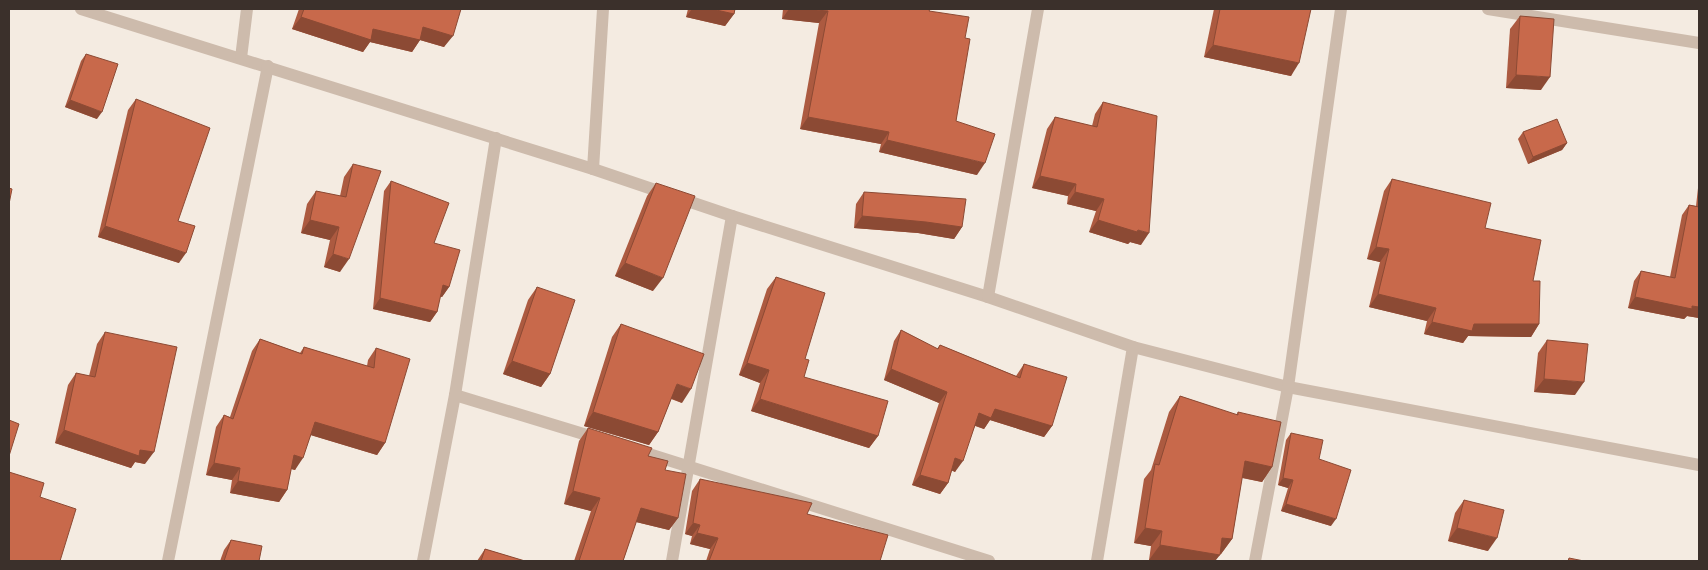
<svg xmlns="http://www.w3.org/2000/svg" width="1708" height="570" font-family="'Archivo Narrow',sans-serif">
<rect width="100%" height="100%" fill="#f4ebe1"/>
<g fill="none" stroke-linecap="round" stroke-linejoin="round">
<!-- street -->
<g stroke="#cdbbac" stroke-width="12">
<polyline points="81,9 593,169 732,216 988,297 1133,347 1288,387 1699,465"/>
<polyline points="1488,9 1699,43"/>
<polyline points="241,58 247,9"/>
<polyline points="593,169 603,9"/>
<polyline points="988,297 1038,9"/>
<polyline points="455,395 600,439"/>
<polyline points="633,449 989,561"/>
<polyline points="168,561 268,66"/>
<polyline points="423,561 455,395 496,138"/>
<polyline points="672,561 732,216"/>
<polyline points="1097,561 1133,347"/>
<polyline points="1255,561 1288,387 1341,9"/>
</g>
</g>
<!-- wall -->
<g fill="#ac5a40">
<polygon points="299,9 461,9 444,47 420,40 412,52 370,42 363,52 292,29"/>
<polygon points="688,9 735,9 734,14 725,26 686,17"/>
<polygon points="783,9 930,9 929,11 965,38 956,121 977,175 879,152 881,144 800,129 819,23 782,19"/>
<polygon points="1214,9 1311,9 1291,76 1204,57"/>
<polygon points="1520,16 1541,90 1506,88 1510,29"/>
<polygon points="86,54 97,119 65,107 81,61"/>
<polygon points="136,99 178,221 179,263 98,237 128,110"/>
<polygon points="1103,102 1141,245 1130,242 1128,244 1089,232 1096,211 1067,204 1068,196 1032,188 1047,129 1055,117 1092,126 1095,114"/>
<polygon points="1523,132 1567,143 1562,150 1528,164 1518,139"/>
<polygon points="353,164 340,272 324,267 330,240 301,233 307,204 316,191 340,196 344,177"/>
<polygon points="1392,179 1485,228 1533,281 1539,324 1531,337 1468,336 1463,343 1424,334 1427,321 1369,307 1380,262 1367,259 1384,191"/>
<polygon points="1699,179 1699,318 1687,316 1684,319 1628,308 1634,281 1641,271 1670,277 1682,215 1689,205 1696,206"/>
<polygon points="391,181 449,287 442,297 440,296 437,312 430,322 373,309 384,191"/>
<polygon points="656,183 653,291 615,276 647,196"/>
<polygon points="864,192 962,227 954,239 918,233 854,228 856,204"/>
<polygon points="776,277 805,359 804,377 878,436 869,448 751,411 760,383 739,375 767,289"/>
<polygon points="537,287 550,374 541,387 503,374 528,300"/>
<polygon points="621,324 682,403 671,399 658,432 649,445 584,426 612,337"/>
<polygon points="901,330 937,349 940,345 1016,376 1024,364 1052,426 1044,437 990,420 984,429 975,426 955,472 952,470 948,483 940,494 912,485 939,403 884,380 894,341"/>
<polygon points="105,332 145,464 135,462 131,468 55,443 68,385 76,373 89,376 97,344"/>
<polygon points="260,339 300,353 304,347 367,366 368,360 376,348 385,443 377,455 311,435 295,470 291,469 287,490 279,502 230,493 232,480 206,475 216,427 224,415 230,417 252,351"/>
<polygon points="1547,340 1575,395 1534,392 1538,353"/>
<polygon points="1180,396 1236,415 1238,412 1272,467 1262,482 1242,478 1232,539 1221,554 1220,554 1215,561 1154,561 1149,560 1151,546 1134,543 1144,479 1151,470 1169,412"/>
<polygon points="588,428 648,456 665,470 678,518 669,530 636,522 623,561 574,561 591,511 564,504 579,441"/>
<polygon points="1291,433 1319,459 1331,526 1281,511 1288,488 1278,485 1286,440"/>
<polygon points="700,479 807,514 880,561 706,561 710,549 690,544 692,536 685,534 692,491"/>
<polygon points="1464,500 1488,551 1448,541 1455,513"/>
<polygon points="231,540 259,561 220,561 224,550"/>
<polygon points="485,549 525,561 477,561"/>
</g>
<!-- shaded-wall -->
<g fill="#8c4a34">
<polygon points="692,9 712,9 734,14 725,26 686,17"/>
<polygon points="789,9 804,9 828,11 819,23 782,19"/>
<polygon points="301,17 373,29 423,27 453,36 444,47 420,40 412,52 370,42 363,52 292,29"/>
<polygon points="1213,45 1299,63 1291,76 1204,57"/>
<polygon points="1516,75 1550,77 1541,90 1506,88"/>
<polygon points="70,100 102,112 97,119 65,107"/>
<polygon points="808,117 889,132 881,144 800,129"/>
<polygon points="887,140 985,163 977,175 879,152"/>
<polygon points="1567,143 1562,150 1528,164 1533,157"/>
<polygon points="1040,176 1076,184 1068,196 1032,188"/>
<polygon points="1075,192 1104,199 1096,211 1067,204"/>
<polygon points="862,216 926,222 962,227 954,239 918,233 854,228"/>
<polygon points="310,220 339,227 330,240 301,233"/>
<polygon points="1098,220 1138,230 1149,233 1141,245 1130,242 1128,244 1089,232"/>
<polygon points="105,226 186,253 179,263 98,237"/>
<polygon points="1376,247 1389,249 1380,262 1367,259"/>
<polygon points="333,254 349,259 340,272 324,267"/>
<polygon points="625,263 663,278 653,291 615,276"/>
<polygon points="443,285 449,287 442,297 436,295"/>
<polygon points="1378,294 1436,308 1427,321 1369,307"/>
<polygon points="1635,297 1699,307 1699,318 1687,316 1684,319 1628,308"/>
<polygon points="380,298 437,312 430,322 373,309"/>
<polygon points="1432,322 1474,324 1539,324 1531,337 1468,336 1463,343 1424,334"/>
<polygon points="512,361 550,374 541,387 503,374"/>
<polygon points="747,363 769,370 760,383 739,375"/>
<polygon points="891,369 947,392 939,403 884,380"/>
<polygon points="1544,379 1584,382 1575,395 1534,392"/>
<polygon points="677,384 691,389 682,403 668,397"/>
<polygon points="760,399 878,436 869,448 751,411"/>
<polygon points="995,409 1052,426 1044,437 990,420 984,429 971,424 979,413"/>
<polygon points="593,412 658,432 649,445 584,426"/>
<polygon points="315,422 385,443 377,455 307,434"/>
<polygon points="64,430 154,452 145,464 135,462 131,468 55,443"/>
<polygon points="294,455 303,458 295,470 285,467"/>
<polygon points="955,458 963,461 955,472 948,469"/>
<polygon points="1245,461 1272,467 1262,482 1234,476"/>
<polygon points="214,463 240,468 232,480 206,475"/>
<polygon points="920,475 948,483 940,494 912,485"/>
<polygon points="1283,478 1293,480 1288,488 1278,485"/>
<polygon points="238,481 287,490 279,502 230,493"/>
<polygon points="573,491 600,498 591,511 564,504"/>
<polygon points="1286,504 1336,519 1331,526 1281,511"/>
<polygon points="641,508 678,518 669,530 632,521"/>
<polygon points="693,523 700,525 692,536 685,534"/>
<polygon points="1145,528 1162,531 1151,546 1134,543"/>
<polygon points="1457,528 1497,538 1488,551 1448,541"/>
<polygon points="697,533 718,538 710,549 690,544"/>
<polygon points="1222,538 1232,539 1221,554 1212,553"/>
<polygon points="1160,545 1220,555 1215,561 1154,561 1149,560"/>
</g>
<!-- building -->
<g fill="#c8694b" stroke="#8c4a34">
<polygon points="304,9 461,9 453,36 423,27 420,40 373,29 371,40 301,17"/>
<polygon points="712,9 735,9 734,14"/>
<polygon points="804,9 930,9 929,11 969,17 965,38 970,39 956,121 995,134 985,163 887,140 889,132 808,117 828,11"/>
<polygon points="1220,9 1311,9 1299,63 1213,45"/>
<polygon points="1520,16 1554,19 1550,77 1516,75"/>
<polygon points="86,54 118,64 102,112 70,100"/>
<polygon points="136,99 210,128 178,221 195,226 186,253 105,226"/>
<polygon points="1103,102 1157,116 1149,233 1138,230 1137,232 1098,220 1104,199 1075,192 1076,184 1040,176 1055,117 1097,127"/>
<polygon points="1557,119 1567,143 1533,157 1523,132"/>
<polygon points="353,164 381,171 349,259 333,254 339,227 310,220 316,191 346,197"/>
<polygon points="1392,179 1491,203 1485,228 1541,240 1533,281 1540,281 1539,324 1474,324 1472,331 1432,322 1436,308 1378,294 1389,249 1376,247"/>
<polygon points="391,181 449,203 434,243 460,250 449,287 443,285 437,312 380,298"/>
<polygon points="656,183 695,196 663,278 625,263"/>
<polygon points="9,188 12,189 9,204"/>
<polygon points="864,192 966,199 962,227 926,222 862,216"/>
<polygon points="1689,205 1699,207 1699,307 1692,306 1692,309 1635,297 1641,271 1675,278"/>
<polygon points="776,277 825,293 805,359 809,360 804,377 888,401 878,436 760,399 769,370 747,363"/>
<polygon points="537,287 575,300 550,374 512,361"/>
<polygon points="621,324 704,354 691,389 677,384 658,432 593,412"/>
<polygon points="901,330 938,349 940,345 1020,378 1024,364 1067,377 1052,426 995,409 991,418 979,413 963,461 955,458 948,483 920,475 947,392 891,369"/>
<polygon points="105,332 177,347 154,452 140,450 139,456 64,430 76,373 95,377"/>
<polygon points="260,339 302,354 304,347 374,368 376,348 410,359 385,443 315,422 303,458 294,455 287,490 238,481 240,468 214,463 224,415 233,419"/>
<polygon points="1547,340 1588,344 1584,382 1544,379"/>
<polygon points="1180,396 1238,415 1238,412 1281,422 1272,467 1245,461 1232,539 1222,538 1220,555 1160,545 1162,531 1145,528 1155,464 1159,465"/>
<polygon points="9,420 19,424 9,456"/>
<polygon points="588,428 652,448 648,456 668,461 665,470 686,474 678,518 641,508 623,561 579,561 600,498 573,491"/>
<polygon points="1291,433 1323,440 1319,459 1351,470 1336,519 1286,504 1293,480 1283,478"/>
<polygon points="9,472 44,483 40,497 76,509 60,561 9,561"/>
<polygon points="700,479 812,503 807,514 888,535 880,561 709,561 718,538 697,533 700,525 693,523"/>
<polygon points="1464,500 1504,510 1497,538 1457,528"/>
<polygon points="231,540 262,546 259,561 224,561"/>
<polygon points="485,549 525,561 481,561"/>
<polygon points="1569,558 1584,561 1568,561"/>
</g>
<!-- border -->
<rect width="1708" height="570" fill="none" stroke="#3b302b" stroke-width="20"/>
</svg>
